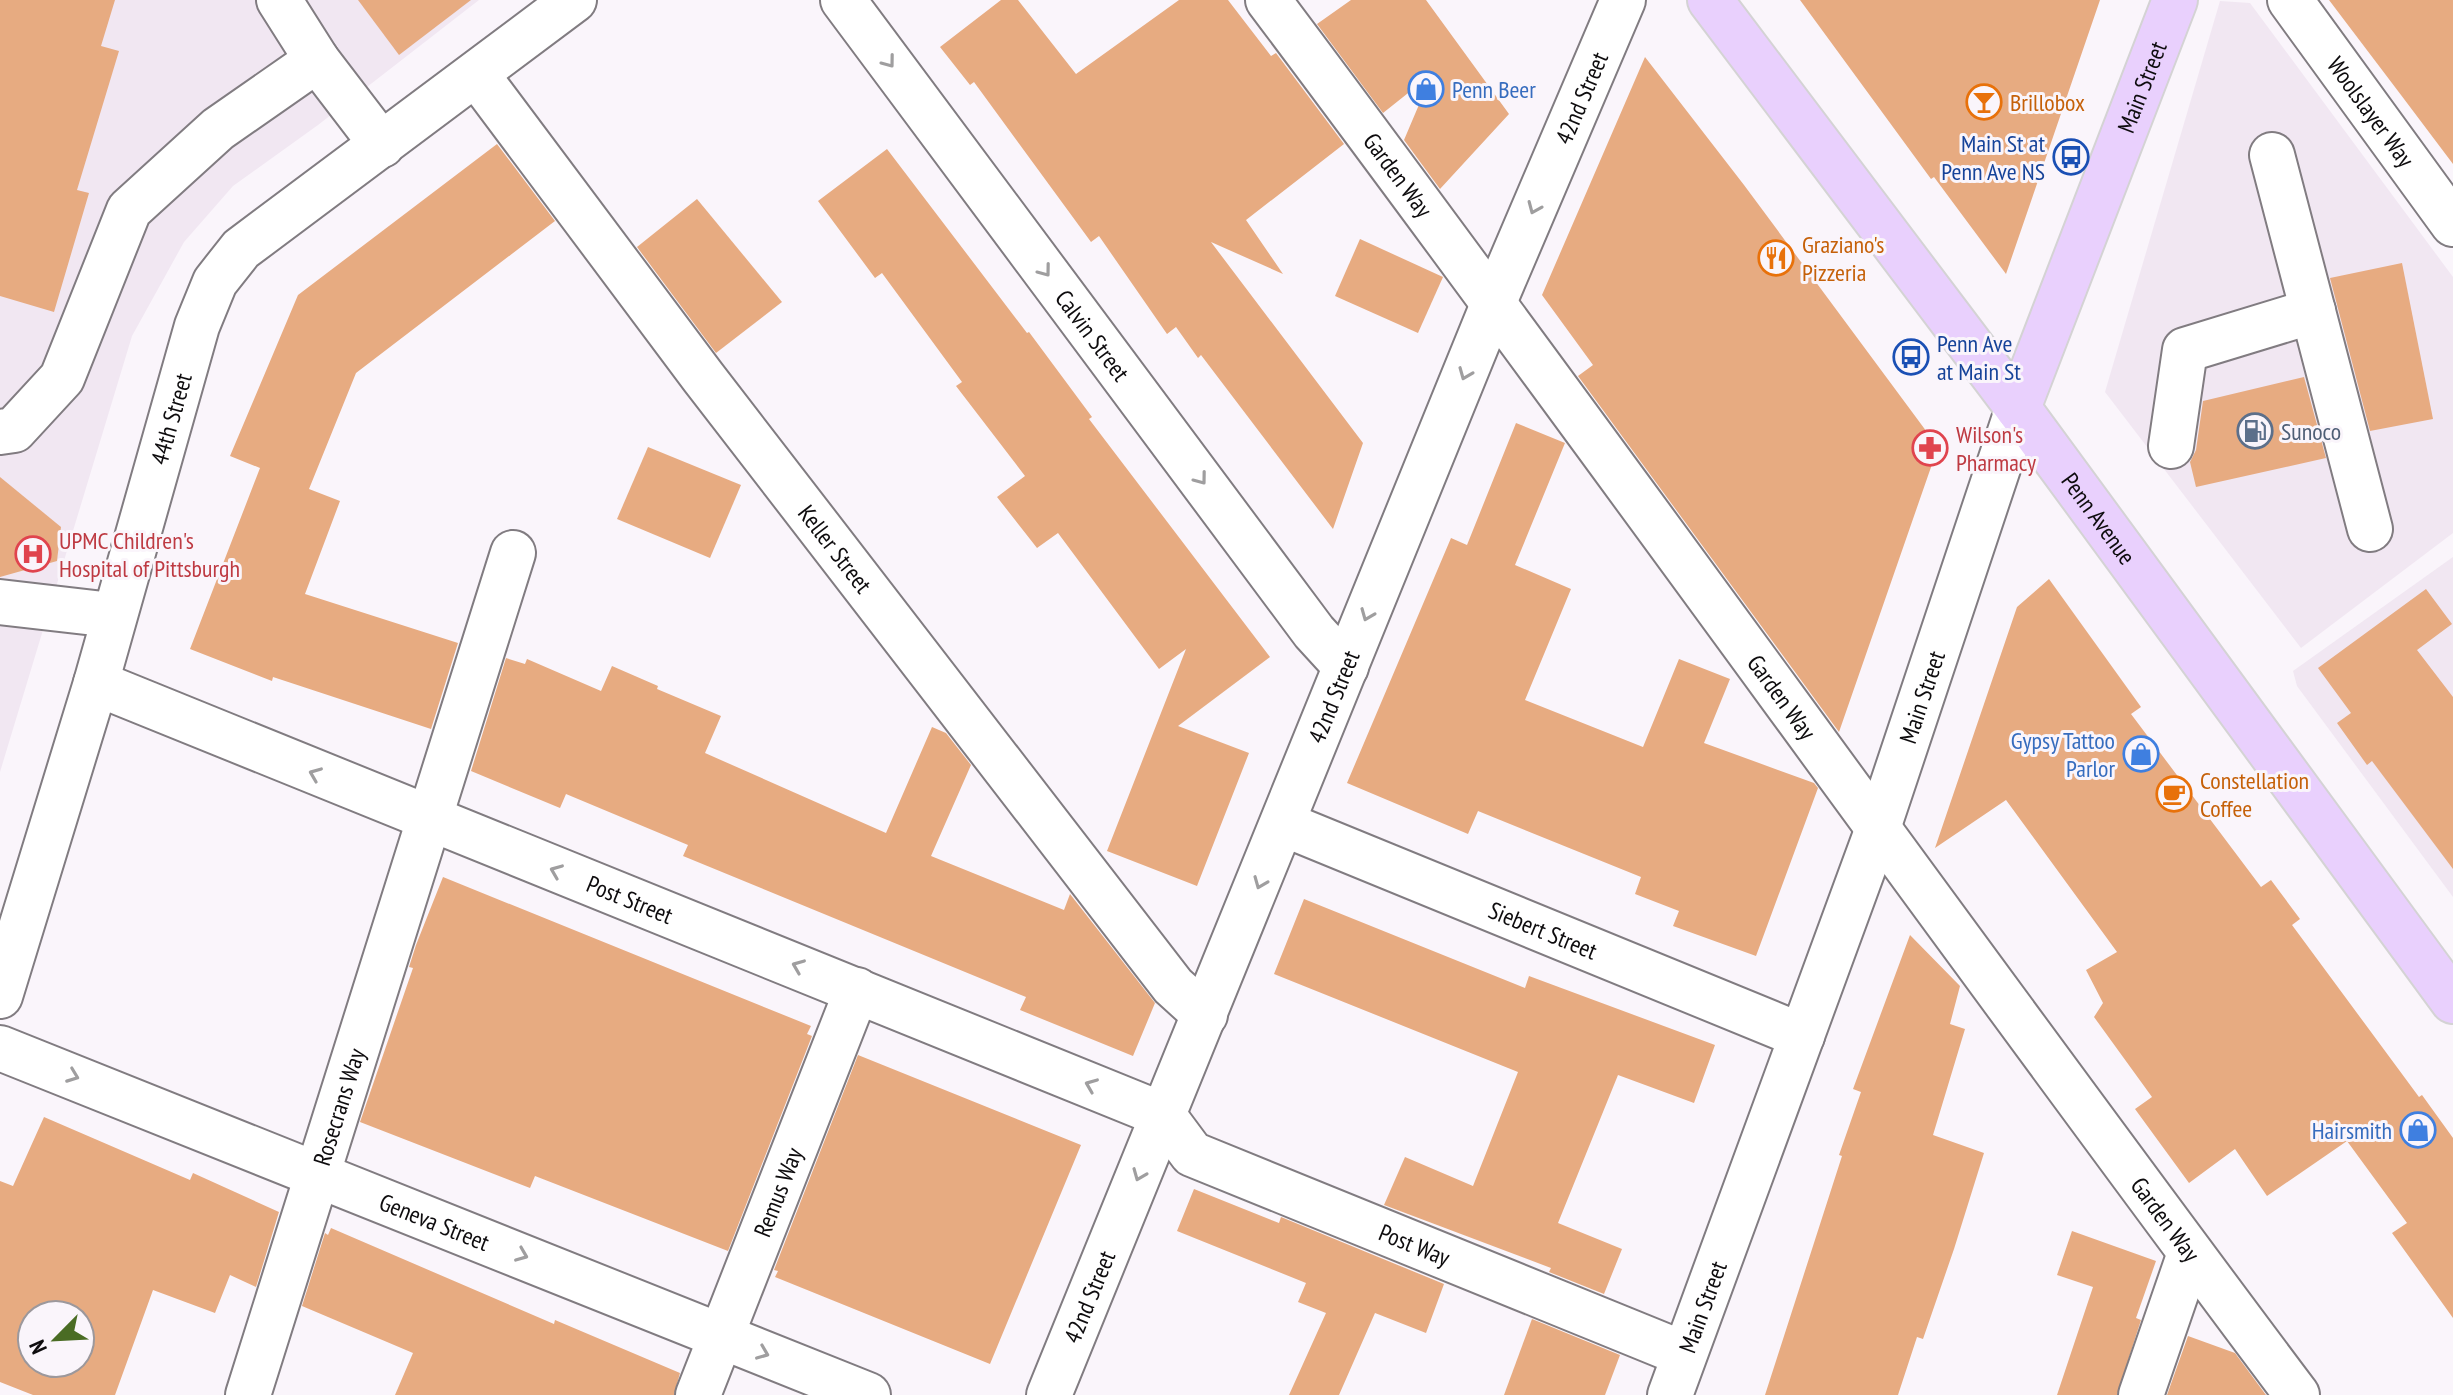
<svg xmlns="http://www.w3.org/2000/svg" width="2453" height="1395" font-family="'PT Sans Narrow',sans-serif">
<rect width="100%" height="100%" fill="#faf5fb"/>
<!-- built -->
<g fill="#f1e7f2">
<polygon points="0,0 479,0 318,125 233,186 184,242 132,336 0,772"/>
<polygon points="2220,1 2250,3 2453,277 2453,533 2301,648 2105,392"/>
<polygon points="2453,557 2453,897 2297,686 2293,671"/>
</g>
<!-- building -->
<g fill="#e7ab81" fill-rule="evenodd">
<polygon points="0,0 115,0 101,46 119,51 77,190 89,193 54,312 0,296"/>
<polygon points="358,0 471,0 399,55"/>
<polygon points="1001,0 1018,0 1076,74 1179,0 1228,0 1271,56 1276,53 1344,144 1246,220 1283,274 1211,242 1363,443 1333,529 1201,355 1198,358 1176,327 1167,334 1099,236 1091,242 974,82 970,85 940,47"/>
<polygon points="1351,0 1426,0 1509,114 1440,189 1404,140 1432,74 1383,113 1317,24"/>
<polygon points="1800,0 2100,0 2006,274 1934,177 1931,179"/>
<polygon points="2329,0 2453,0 2453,164 2401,95"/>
<polygon points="1645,57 1744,185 1938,447 1839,732 1578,376 1593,365 1542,295"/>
<polygon points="497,144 555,221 356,373 309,489 340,501 305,594 458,643 431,729 273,677 272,681 190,649 260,468 230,456 298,295"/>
<polygon points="887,149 1027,333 1029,332 1092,417 1089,419 1270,657 1178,726 1249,753 1197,886 1107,851 1186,649 1159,669 1058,533 1037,548 997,497 1025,476 956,386 962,382 882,273 875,278 818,201"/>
<polygon points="697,199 782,302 716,353 637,247"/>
<polygon points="1360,239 1443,277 1418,333 1335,296"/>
<polygon points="2402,263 2433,419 2370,431 2330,278"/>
<polygon points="2304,377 2326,458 2196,487 2190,462 2196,450 2203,401"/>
<polygon points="1516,423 1565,443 1515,565 1571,589 1525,700 1643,747 1679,659 1730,679 1704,743 1814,783 1818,788 1756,956 1673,926 1679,911 1635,894 1641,877 1478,811 1468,834 1347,783 1451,538 1467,545"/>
<polygon points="648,447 741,485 710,558 617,519"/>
<polygon points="0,477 61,527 57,561 0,577"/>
<polygon points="2049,579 2141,707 2131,714 2261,887 2271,880 2300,919 2292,925 2419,1097 2422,1095 2453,1138 2453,1318 2392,1233 2407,1223 2347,1141 2267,1196 2235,1149 2189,1183 2135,1109 2152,1097 2094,1017 2103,1003 2086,970 2117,952 2006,800 1935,848 2017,607"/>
<polygon points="2426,589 2452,624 2417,650 2453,697 2453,869 2372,761 2367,765 2337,723 2351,713 2318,668"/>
<polygon points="506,658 525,664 527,659 601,691 612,666 658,686 657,689 721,716 705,753 886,833 932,727 946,733 971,765 931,856 1064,910 1070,894 1155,1003 1133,1056 1020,1010 1026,997 683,856 688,845 566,794 560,808 471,771"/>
<polygon points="443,877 811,1026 807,1034 812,1036 728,1251 535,1176 530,1188 360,1122 413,968 409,967 416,945"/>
<polygon points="1304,899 1525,988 1529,976 1715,1045 1694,1103 1618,1075 1558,1223 1622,1249 1604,1294 1549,1272 1551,1268 1384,1205 1405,1157 1473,1186 1518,1072 1274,974"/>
<polygon points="1910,935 1960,986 1950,1024 1965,1029 1933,1135 1984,1153 1954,1249 1923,1339 1917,1337 1898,1395 1765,1395 1842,1156 1839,1155 1861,1092 1853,1089"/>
<polygon points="858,1055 1081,1145 990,1364 775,1277 778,1271 774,1270"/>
<path d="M44 1117 190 1180 193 1173 279 1212 256 1287 230 1275 215 1313 153 1290 115 1395H33L0 1382V1181L13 1186ZM32 1315H80V1363H32Z"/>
<polygon points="1194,1189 1279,1223 1281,1217 1444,1284 1426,1333 1375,1313 1339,1395 1289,1395 1326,1313 1298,1302 1306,1283 1177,1231"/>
<polygon points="331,1228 554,1324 555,1320 680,1373 674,1395 395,1395 413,1353 302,1306 325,1233 328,1235"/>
<polygon points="2072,1231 2156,1261 2136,1318 2141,1320 2117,1395 2057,1395 2093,1287 2057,1275"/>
<polygon points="1532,1319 1620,1355 1605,1395 1504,1395"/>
<polygon points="2188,1336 2235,1353 2266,1395 2167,1395"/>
</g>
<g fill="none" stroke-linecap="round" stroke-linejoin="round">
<defs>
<g id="minor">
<polyline points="279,0 317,60 382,145"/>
<path id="s1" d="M843 0 1314 632 1346 667"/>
<path id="s2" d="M1268 0C1615 462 1950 933 2297 1395"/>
<path id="s3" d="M2290 0 2453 224"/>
<path id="s4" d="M477 75 703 377 1173 986 1205 1015"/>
<polyline points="2272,155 2370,529"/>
<polyline points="0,432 14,430 62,378 129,210 218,129 317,60"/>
<polyline points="2171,446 2185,350 2313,311"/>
<polyline points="0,602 112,615"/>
<path id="s5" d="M96 683 1163 1115 1192 1154 1684 1354"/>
<path id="s6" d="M1284 824 1802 1036"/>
<path id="s7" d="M0 996 96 683 197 326 215 282 241 249 574 0"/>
<path id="s8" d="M0 1048 868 1395"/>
<path id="s9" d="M248 1395 513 553"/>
<path id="s10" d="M698 1395 857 990"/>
<path id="s11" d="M1049 1395 1494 302 1623 0"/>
<path id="s12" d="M1670 1395 1877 831 2018 408"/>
<polyline points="2141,1395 2190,1253"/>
</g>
<g id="major">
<path id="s13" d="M1710 0 2018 408 2453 1001"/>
<path id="s14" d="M2018 408 2175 0"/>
</g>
</defs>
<!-- minor casing -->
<use href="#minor" stroke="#817c81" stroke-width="48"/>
<!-- major casing -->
<use href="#major" stroke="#d4d3d4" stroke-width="48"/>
<!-- minor -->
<use href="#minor" stroke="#fff" stroke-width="44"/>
<!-- major -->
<use href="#major" stroke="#e9d0fd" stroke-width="44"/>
</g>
<!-- one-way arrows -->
<defs><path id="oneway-chevron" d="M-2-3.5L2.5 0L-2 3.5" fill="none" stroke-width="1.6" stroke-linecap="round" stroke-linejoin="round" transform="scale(2)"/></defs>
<g stroke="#9f9e9f">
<use href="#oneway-chevron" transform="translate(889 62) rotate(53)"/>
<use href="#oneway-chevron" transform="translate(1534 208) rotate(113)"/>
<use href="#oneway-chevron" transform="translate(1045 271) rotate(53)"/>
<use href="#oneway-chevron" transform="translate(1465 374) rotate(112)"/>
<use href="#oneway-chevron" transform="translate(1201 479) rotate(53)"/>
<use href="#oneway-chevron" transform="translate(1367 615) rotate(112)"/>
<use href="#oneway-chevron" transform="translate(315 774) rotate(-158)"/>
<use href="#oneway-chevron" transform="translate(556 871) rotate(-158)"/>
<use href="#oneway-chevron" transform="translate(1260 883) rotate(112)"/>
<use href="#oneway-chevron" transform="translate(798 966) rotate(-158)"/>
<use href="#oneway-chevron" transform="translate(73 1076) rotate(21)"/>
<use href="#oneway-chevron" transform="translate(1091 1085) rotate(-158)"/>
<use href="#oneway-chevron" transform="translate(1139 1175) rotate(112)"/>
<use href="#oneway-chevron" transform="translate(522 1255) rotate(22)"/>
<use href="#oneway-chevron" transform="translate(763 1353) rotate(22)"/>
</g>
<!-- icons -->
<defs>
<symbol id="shop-ring" viewBox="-11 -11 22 22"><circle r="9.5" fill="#faf5fb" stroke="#3f7fe0" stroke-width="1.5"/><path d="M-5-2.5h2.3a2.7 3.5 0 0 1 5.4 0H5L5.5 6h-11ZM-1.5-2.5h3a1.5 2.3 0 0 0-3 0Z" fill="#3f7fe0"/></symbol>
<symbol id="bar-ring" viewBox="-11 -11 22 22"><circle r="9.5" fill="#faf5fb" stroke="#e8710a" stroke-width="1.5"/><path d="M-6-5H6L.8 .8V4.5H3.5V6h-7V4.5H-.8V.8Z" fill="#e8710a"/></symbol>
<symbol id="bus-ring" viewBox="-11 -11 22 22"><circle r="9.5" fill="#faf5fb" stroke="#1a4fb4" stroke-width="1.5"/><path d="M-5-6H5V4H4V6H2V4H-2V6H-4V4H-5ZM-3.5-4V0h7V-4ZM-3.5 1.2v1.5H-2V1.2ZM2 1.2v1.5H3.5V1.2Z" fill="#1a4fb4"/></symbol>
<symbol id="restaurant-ring" viewBox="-11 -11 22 22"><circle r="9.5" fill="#faf5fb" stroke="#e8710a" stroke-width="1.5"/><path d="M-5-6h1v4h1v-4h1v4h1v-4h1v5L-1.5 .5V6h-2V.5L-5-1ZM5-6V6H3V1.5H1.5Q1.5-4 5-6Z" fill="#e8710a"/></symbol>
<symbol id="fuel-ring" viewBox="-11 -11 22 22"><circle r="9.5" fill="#faf5fb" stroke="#5c6f8a" stroke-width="1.5"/><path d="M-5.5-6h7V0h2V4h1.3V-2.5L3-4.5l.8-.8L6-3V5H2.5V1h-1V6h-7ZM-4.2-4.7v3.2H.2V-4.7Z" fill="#5c6f8a"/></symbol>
<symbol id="pharmacy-ring" viewBox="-11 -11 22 22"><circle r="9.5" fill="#faf5fb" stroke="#e0444e" stroke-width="1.5"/><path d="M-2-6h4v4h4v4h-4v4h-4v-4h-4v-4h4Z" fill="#e0444e"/></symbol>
<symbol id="hospital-ring" viewBox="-11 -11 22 22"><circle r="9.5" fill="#faf5fb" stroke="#e0444e" stroke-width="1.5"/><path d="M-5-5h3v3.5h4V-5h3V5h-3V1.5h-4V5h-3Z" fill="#e0444e"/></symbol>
<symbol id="cafe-ring" viewBox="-11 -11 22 22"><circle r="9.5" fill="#faf5fb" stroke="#e8710a" stroke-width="1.5"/><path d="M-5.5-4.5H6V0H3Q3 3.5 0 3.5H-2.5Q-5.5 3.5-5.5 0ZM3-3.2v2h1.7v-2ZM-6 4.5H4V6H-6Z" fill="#e8710a"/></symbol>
</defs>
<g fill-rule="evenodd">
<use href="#shop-ring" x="1406" y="69" width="40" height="40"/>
<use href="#bar-ring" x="1964" y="82" width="40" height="40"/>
<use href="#bus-ring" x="2051" y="137" width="40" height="40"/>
<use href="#restaurant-ring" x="1756" y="238" width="40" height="40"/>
<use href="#bus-ring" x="1891" y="337" width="40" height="40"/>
<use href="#fuel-ring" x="2235" y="411" width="40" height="40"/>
<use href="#pharmacy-ring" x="1910" y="428" width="40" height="40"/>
<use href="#hospital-ring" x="13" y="534" width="40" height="40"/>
<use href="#shop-ring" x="2121" y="734" width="40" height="40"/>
<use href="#cafe-ring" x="2154" y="774" width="40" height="40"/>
<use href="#shop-ring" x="2398" y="1110" width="40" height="40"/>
</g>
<g text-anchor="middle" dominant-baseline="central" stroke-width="6" stroke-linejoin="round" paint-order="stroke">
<!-- street labels -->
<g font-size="24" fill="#0e0c0e" stroke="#faf5fb">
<text stroke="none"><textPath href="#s14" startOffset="344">Main Street</textPath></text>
<text stroke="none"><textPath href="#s11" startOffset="1402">42nd Street</textPath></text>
<text stroke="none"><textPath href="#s3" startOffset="138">Woolslayer Way</textPath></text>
<text stroke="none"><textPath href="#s2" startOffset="218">Garden Way</textPath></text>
<text stroke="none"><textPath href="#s1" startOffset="418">Calvin Street</textPath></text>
<text stroke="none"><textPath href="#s7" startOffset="602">44th Street</textPath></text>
<text stroke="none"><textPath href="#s13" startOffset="648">Penn Avenue</textPath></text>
<text stroke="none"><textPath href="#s4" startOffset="594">Keller Street</textPath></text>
<text stroke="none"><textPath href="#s11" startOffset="754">42nd Street</textPath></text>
<text stroke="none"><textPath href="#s12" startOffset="742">Main Street</textPath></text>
<text stroke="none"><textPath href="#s2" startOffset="866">Garden Way</textPath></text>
<text stroke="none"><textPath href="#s5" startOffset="576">Post Street</textPath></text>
<text stroke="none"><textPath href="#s6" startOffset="280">Siebert Street</textPath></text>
<text stroke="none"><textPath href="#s9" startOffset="302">Rosecrans Way</textPath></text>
<text stroke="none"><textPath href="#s10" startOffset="218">Remus Way</textPath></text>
<text stroke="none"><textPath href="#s8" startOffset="468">Geneva Street</textPath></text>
<text stroke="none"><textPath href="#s2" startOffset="1514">Garden Way</textPath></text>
<text stroke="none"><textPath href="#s5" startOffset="1440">Post Way</textPath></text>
<text stroke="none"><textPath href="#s11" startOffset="106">42nd Street</textPath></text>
<text stroke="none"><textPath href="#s12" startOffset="94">Main Street</textPath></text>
</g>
<!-- shop labels -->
<g font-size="24" fill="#366cbe" stroke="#faf5fb" text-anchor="end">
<text x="1452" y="89" text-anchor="start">Penn Beer</text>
<text x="2115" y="740">Gypsy Tattoo<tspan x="2115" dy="28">Parlor</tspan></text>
<text x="2392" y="1130">Hairsmith</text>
</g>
<!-- food labels -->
<g font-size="24" fill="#c56008" stroke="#faf5fb" text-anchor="start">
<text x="2010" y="102">Brillobox</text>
<text x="1802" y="244">Graziano's<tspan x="1802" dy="28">Pizzeria</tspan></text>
<text x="2200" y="780">Constellation<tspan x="2200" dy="28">Coffee</tspan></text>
</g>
<!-- transit labels -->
<g font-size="24" fill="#164399" stroke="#faf5fb" text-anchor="end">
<text x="2045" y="143">Main St at<tspan x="2045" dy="28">Penn Ave NS</tspan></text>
<text x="1937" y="343" text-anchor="start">Penn Ave<tspan x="1937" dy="28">at Main St</tspan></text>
</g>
<!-- service labels -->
<g font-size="24" fill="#4e5e75" stroke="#faf5fb" text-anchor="start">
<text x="2281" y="431">Sunoco</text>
</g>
<!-- health labels -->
<g font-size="24" fill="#be3a42" stroke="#faf5fb" text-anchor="start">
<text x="1956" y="434">Wilson's<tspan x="1956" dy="28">Pharmacy</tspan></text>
<text x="59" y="540">UPMC Children's<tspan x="59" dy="28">Hospital of Pittsburgh</tspan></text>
</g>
</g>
<!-- north arrow -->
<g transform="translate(56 1339) rotate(246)"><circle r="38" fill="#faf5fb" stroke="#9c989c" stroke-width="2"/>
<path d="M0-6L14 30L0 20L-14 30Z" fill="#4a6c24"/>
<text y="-12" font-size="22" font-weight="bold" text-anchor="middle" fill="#0e0c0e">N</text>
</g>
</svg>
